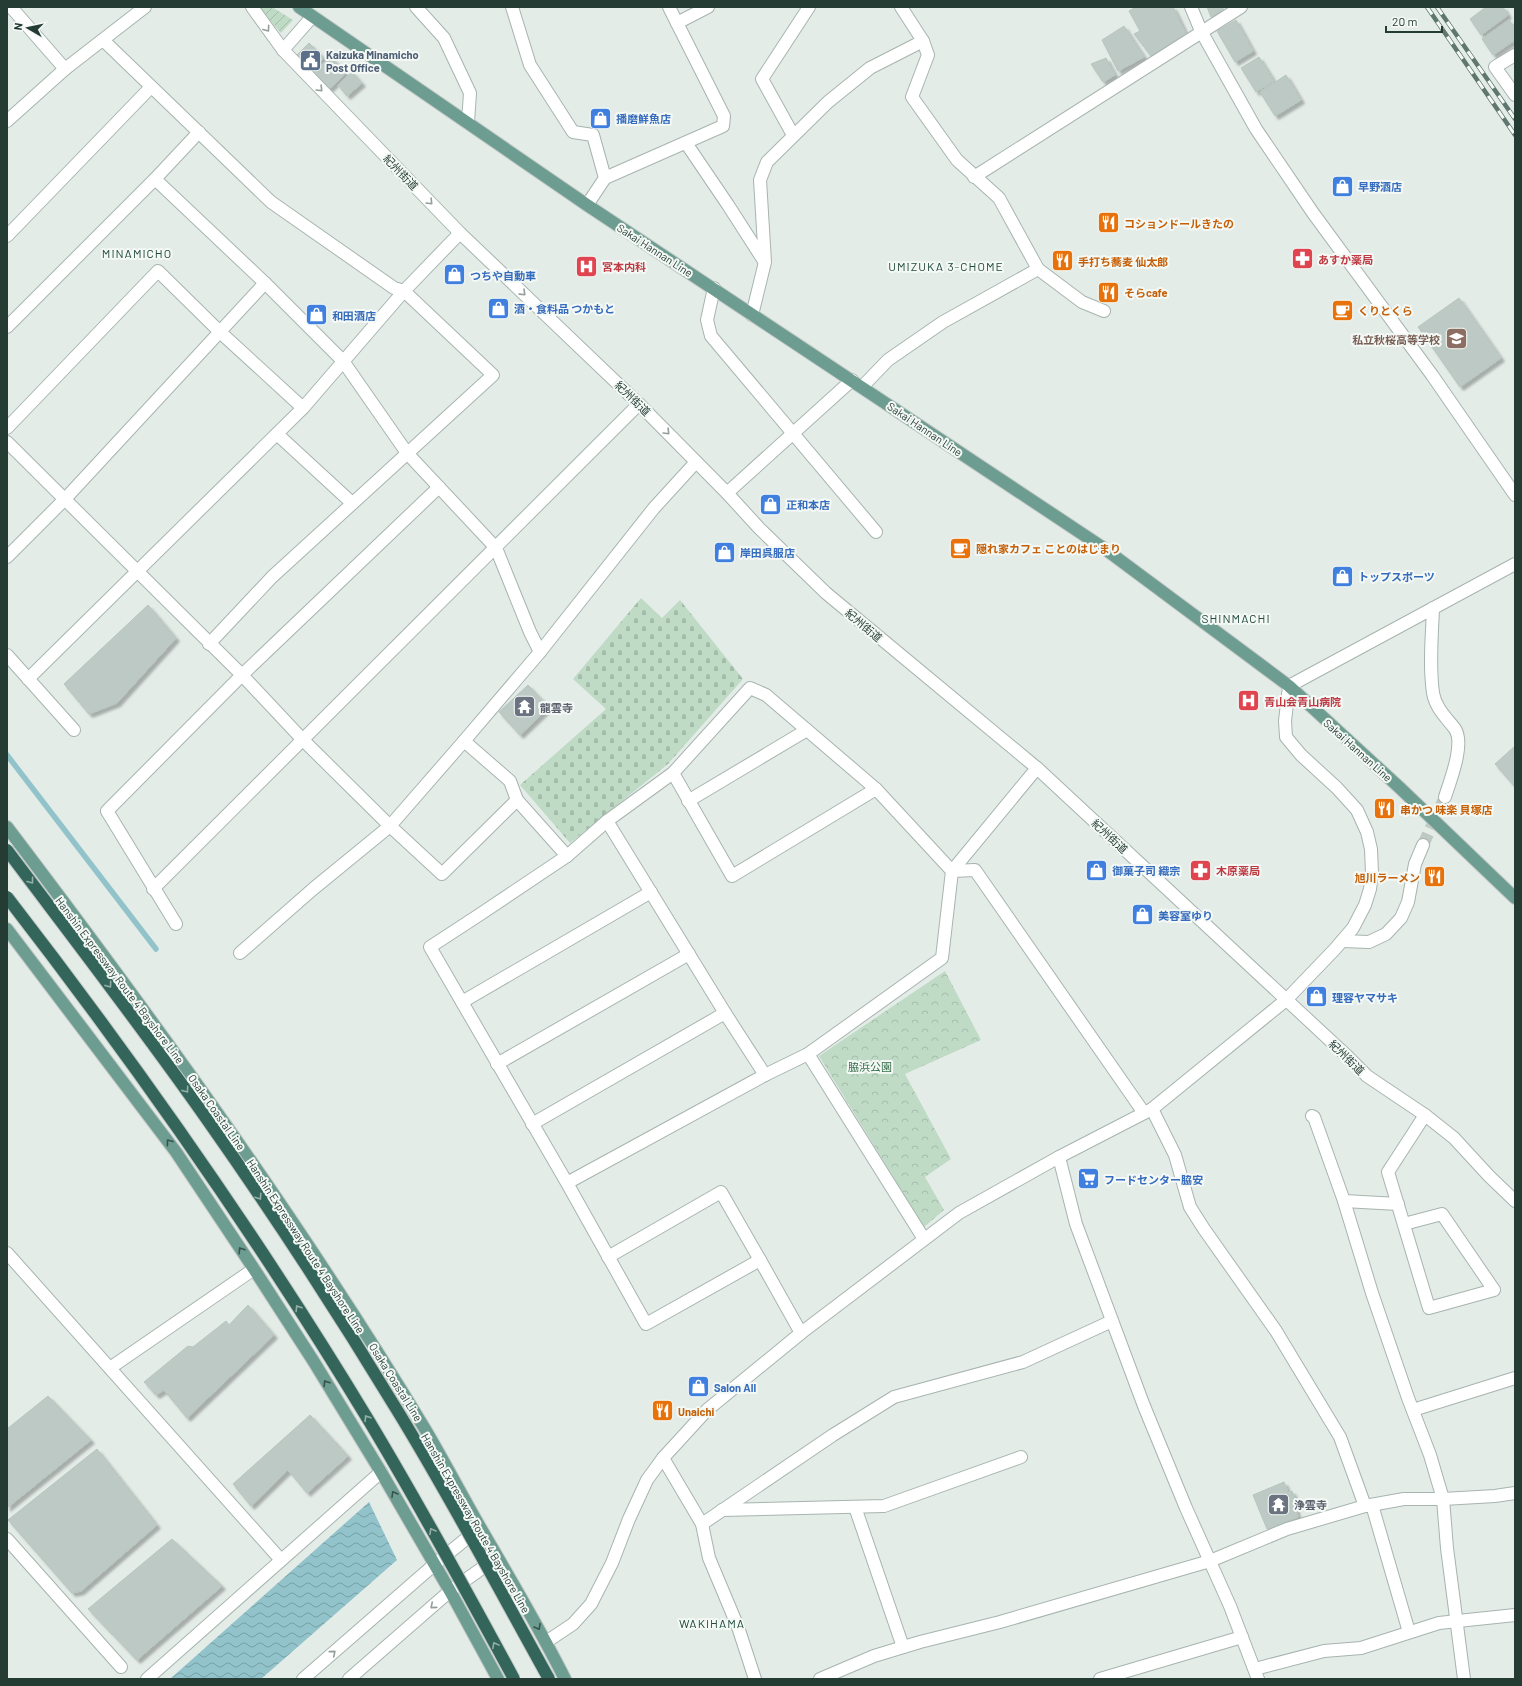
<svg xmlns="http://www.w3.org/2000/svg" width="1522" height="1686" font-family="Barlow,'Noto Sans JP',sans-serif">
<defs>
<pattern id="cemetery-stones" width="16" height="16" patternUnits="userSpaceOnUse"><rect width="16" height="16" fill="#bfdbc6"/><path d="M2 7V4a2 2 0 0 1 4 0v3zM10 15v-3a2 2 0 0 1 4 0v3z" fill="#a4bdab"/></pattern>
<pattern id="park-crowns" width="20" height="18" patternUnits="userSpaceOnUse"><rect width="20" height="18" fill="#bfdbc6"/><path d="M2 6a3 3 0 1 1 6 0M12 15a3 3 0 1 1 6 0" fill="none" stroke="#a4bdab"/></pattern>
<pattern id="garden-furrows" width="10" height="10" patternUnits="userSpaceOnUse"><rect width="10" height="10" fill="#bfdbc6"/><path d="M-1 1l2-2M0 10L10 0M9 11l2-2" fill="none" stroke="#a4bdab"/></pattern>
<pattern id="water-waves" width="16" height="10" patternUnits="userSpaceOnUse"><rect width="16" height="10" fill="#92c3cb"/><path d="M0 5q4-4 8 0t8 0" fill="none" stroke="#77a0a6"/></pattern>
<filter id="shadow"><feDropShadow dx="3.5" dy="3.5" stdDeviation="1" flood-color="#0004"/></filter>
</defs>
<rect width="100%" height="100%" fill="#e4ece8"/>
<!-- cemetery -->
<polygon fill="url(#cemetery-stones)" points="641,598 662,618 680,600 743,679 668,764 570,843 520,785 606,709 573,679"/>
<!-- park -->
<polygon fill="url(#park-crowns)" points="945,971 981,1040 905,1074 951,1159 925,1177 944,1210 924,1227 819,1056"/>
<!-- garden -->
<polygon fill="url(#garden-furrows)" points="261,7 272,7 293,20 281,33 260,9"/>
<!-- water -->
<polygon fill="url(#water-waves)" points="369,1502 397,1560 261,1679 170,1679"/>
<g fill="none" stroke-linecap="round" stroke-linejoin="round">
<!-- stream -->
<polyline stroke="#92c3cb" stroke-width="5.5" points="7,755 156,949"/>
</g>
<!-- building -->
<g fill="#bcc9c4" stroke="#b7c5bf" filter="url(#shadow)">
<polygon points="1136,7 1173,7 1186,34 1151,56 1134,34 1140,31 1129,11"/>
<polygon points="1207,7 1222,7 1224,10 1211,17"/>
<polygon points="1486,7 1503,7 1508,15 1481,35 1470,19"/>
<polygon points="1236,20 1253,51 1235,62 1217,31"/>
<polygon points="1509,20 1515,28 1515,40 1493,55 1482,39"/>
<polygon points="1124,26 1144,57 1118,71 1102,40"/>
<polygon points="309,43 324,58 311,71 296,56"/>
<polygon points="330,56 346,73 329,89 313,73"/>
<polygon points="1259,57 1274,81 1256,92 1241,68"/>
<polygon points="1106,58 1115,75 1103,82 1091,64"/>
<polygon points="352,72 362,83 347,96 338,85"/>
<polygon points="1286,75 1301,100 1275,116 1260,92"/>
<polygon points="1459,298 1501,358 1460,387 1418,327"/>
<polygon points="148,605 176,638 117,703 89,714 64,684"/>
<polygon points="528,685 549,707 520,735 499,712"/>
<polygon points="1515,746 1515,787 1495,764"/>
<polygon points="248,1305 274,1335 187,1418 164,1390 156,1395 144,1382 188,1346 193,1347 226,1321 229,1325"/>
<polygon points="48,1396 91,1440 7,1508 7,1429"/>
<polygon points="310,1415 348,1456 307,1493 288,1470 251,1506 233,1484"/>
<polygon points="97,1449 157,1525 81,1591 72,1593 8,1520"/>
<polygon points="1284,1482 1288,1492 1292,1491 1298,1506 1295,1507 1298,1517 1267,1529 1253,1495"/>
<polygon points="172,1539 222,1586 137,1660 88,1609"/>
</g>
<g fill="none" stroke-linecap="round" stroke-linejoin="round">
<!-- minor-tunnel -->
<polyline stroke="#bec9c4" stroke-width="12" stroke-dasharray="12 6" stroke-linecap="butt" points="1423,845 1445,797"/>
<defs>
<g id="minor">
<polyline points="11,7 65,69 145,7"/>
<polyline points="252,7 283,50 460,233 639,404 727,493 759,528 826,593 1037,768 1347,1056 1367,1076 1425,1115 1454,1138 1489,1176 1515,1201"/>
<polyline points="416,7 444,38 470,93 468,122"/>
<polyline points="512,7 530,65 573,132 593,135 605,178 587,205"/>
<polyline points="669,7 677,23 708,7"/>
<polyline points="1191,7 1201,31 1256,129 1313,213 1432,375 1515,495"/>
<polyline points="103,40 271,202 394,288 404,291 493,375 272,577 209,644"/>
<polyline points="923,41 928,55 912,97 957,160 999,198 1038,269 1082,302 1104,311"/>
<polyline points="283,50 312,17"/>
<polyline points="1515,55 1495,67 1515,95"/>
<polyline points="7,121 65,69"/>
<polyline points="793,135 762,79 809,7"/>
<polyline points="686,143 728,205 764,261"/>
<polyline points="974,177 1241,7"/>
<polyline points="605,178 723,126 724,116 677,23"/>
<polyline points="155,179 199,132"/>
<polyline points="7,236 151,87"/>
<polyline points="714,288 707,320 711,336 876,532"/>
<polyline points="752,315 765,262 760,180 767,162 828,102 870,68 923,41 901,7"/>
<polyline points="7,327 155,179 265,283 343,361 407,453 496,548 530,632 540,652"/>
<polyline points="862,387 888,360 943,322 1038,269"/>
<polyline points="7,428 158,271 220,332 303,408"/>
<polyline points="277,434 352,503"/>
<polyline points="7,442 242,675 303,740 390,826 442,874 517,800 567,856"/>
<polyline points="727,493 852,380"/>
<polyline points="7,557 65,499 265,283"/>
<path d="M1433 608C1432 636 1429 665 1433 693 1436 709 1446 717 1455 729 1465 744 1450 781 1445 797"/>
<polyline points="7,655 74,730"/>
<polyline points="28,679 303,408 404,291 460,233"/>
<polyline points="673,773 732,876 876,789"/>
<polyline points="517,800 510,781 464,741 540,652 654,508 696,462"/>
<polyline points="688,801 807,730"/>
<polyline points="607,821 725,1013 765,1075"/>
<polyline points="952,871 975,870 1144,1113"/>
<polyline points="952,871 1037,768"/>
<polyline points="153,889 639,404"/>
<polyline points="176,924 107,811 242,675 439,487"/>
<polyline points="1342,941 1369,942 1386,934 1401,918 1408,902 1415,864 1423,845"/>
<polyline points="240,953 313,889 390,826 464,741"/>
<polyline points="462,1002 651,892"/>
<polyline points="808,1054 924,1239"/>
<polyline points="497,1064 689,954"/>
<polyline points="1152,1109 1175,1155 1190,1207 1204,1229 1276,1331 1340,1437 1365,1506"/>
<polyline points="1312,1116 1314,1117 1344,1201 1372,1293 1408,1398 1430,1455 1443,1499 1447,1548 1464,1679"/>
<polyline points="532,1124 725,1013"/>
<polyline points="1059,1157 1076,1224 1144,1406 1186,1508 1230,1606 1258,1679"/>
<polyline points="567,1183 765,1075 808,1054 942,958 952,871 876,789 766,695 750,688 673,773 607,821 567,856 479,915 430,947 567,1183 646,1324 760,1260 801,1333"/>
<polyline points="1344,1201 1398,1204"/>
<polyline points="1404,1224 1442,1214 1494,1290 1429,1308 1388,1172 1425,1115"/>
<polyline points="7,1253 281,1560"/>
<polyline points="608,1257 721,1192 760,1260"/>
<polyline points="110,1368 254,1269"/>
<polyline points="1413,1410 1515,1378"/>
<polyline points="663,1458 702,1524 709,1558 738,1627 755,1679"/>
<polyline points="1372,1505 1409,1632"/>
<polyline points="855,1507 903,1647"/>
<polyline points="722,1510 884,1506 1021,1457"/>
<polyline points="702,1524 833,1435 894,1397 1023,1362 1112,1321"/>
<polyline points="7,1539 121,1667"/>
<polyline points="546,1642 573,1624 591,1604 612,1563 629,1519 647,1480 663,1458 707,1410 801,1333 959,1213 1059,1157 1152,1109 1286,1000 1335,949 1353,928 1365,905 1370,889 1372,873 1371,849 1367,832 1357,810 1337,788 1301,755 1286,737 1285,721 1289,686 1515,564"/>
<polyline points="1255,1669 1324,1651 1361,1648 1439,1623 1515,1615"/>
<polyline points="147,1679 381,1472"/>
<polyline points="303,1679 435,1564 477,1530"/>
<polyline points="349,1679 450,1591 495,1559"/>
<polyline points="820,1679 874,1656 920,1642 1000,1622 1210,1561 1287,1529 1365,1506 1404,1499 1443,1499 1495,1496 1515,1493"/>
<polyline points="1100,1679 1242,1637"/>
</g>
<g id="major">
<polyline points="299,7 587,205 1105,549 1289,686 1400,788 1515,898"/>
<path d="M7 827C155 1022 298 1219 425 1429 444 1461 461 1494 480 1527 509 1577 539 1627 565 1679"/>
<polyline points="7,929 176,1152 254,1269 314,1362 381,1472 450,1591 498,1679"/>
</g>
</defs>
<!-- minor casing -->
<use href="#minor" stroke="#a7b4af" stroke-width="14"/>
<!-- major casing -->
<use href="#major" stroke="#c2c8c6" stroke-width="14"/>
<!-- minor -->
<use href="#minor" stroke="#fff" stroke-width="12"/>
<!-- major -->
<use href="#major" stroke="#6d9c90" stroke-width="12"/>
<defs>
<g id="rail">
<polyline points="1427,7 1515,135"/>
<polyline points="1437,7 1515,119"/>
</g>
</defs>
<!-- rail casing -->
<use href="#rail" stroke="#607770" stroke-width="4.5"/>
<!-- rail -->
<use href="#rail" stroke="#f4f9f6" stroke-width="3" stroke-dasharray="9" stroke-linecap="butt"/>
<defs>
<g id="highway-bridge">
<path d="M7 850C74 939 142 1027 206 1118 273 1213 337 1311 397 1410 451 1498 499 1589 549 1679"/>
<path d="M7 897C137 1065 259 1239 369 1421 420 1506 467 1592 514 1679"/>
</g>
</defs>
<!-- highway-bridge casing -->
<use href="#highway-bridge" stroke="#c2c8c6" stroke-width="14" stroke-linecap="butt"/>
<!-- highway-bridge -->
<use href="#highway-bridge" stroke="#34655a" stroke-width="12"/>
</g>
<!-- one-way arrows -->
<defs><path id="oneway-chevron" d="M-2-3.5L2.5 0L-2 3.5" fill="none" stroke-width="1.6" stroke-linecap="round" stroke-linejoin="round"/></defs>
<g stroke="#929e9a">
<use href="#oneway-chevron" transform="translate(267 29) rotate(54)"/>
<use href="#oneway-chevron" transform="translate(320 89) rotate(46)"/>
<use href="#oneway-chevron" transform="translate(430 202) rotate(46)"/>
<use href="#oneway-chevron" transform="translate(523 293) rotate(44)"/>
<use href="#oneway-chevron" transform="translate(667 432) rotate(45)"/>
<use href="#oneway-chevron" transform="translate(433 1606) rotate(139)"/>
<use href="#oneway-chevron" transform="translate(333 1653) rotate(-41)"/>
</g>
<g stroke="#94afa8">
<use href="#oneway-chevron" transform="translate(31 881) rotate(53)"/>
<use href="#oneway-chevron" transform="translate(109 985) rotate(54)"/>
<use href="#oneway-chevron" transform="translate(186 1090) rotate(54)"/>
<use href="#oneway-chevron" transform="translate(259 1197) rotate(56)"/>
<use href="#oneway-chevron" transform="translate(298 1308) rotate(-122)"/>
<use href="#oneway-chevron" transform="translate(367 1418) rotate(-122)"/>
<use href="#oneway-chevron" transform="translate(432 1531) rotate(-120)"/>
<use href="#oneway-chevron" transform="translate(495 1645) rotate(-118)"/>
</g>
<g stroke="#37544c">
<use href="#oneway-chevron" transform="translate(169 1142) rotate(-127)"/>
<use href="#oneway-chevron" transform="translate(241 1250) rotate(-123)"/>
<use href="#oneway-chevron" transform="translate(326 1383) rotate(-122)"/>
<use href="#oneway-chevron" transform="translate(394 1494) rotate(-120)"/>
<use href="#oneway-chevron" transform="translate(538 1627) rotate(60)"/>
</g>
<!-- icons -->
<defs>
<symbol id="civic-square" viewBox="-11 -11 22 22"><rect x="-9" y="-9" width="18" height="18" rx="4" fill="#5c6f8a" stroke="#f4f9f6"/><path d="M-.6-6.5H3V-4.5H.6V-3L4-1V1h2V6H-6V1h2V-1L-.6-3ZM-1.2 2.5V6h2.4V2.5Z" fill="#fff"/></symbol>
<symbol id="shop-square" viewBox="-11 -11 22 22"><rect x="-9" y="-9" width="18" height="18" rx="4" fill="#3f7fe0" stroke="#f4f9f6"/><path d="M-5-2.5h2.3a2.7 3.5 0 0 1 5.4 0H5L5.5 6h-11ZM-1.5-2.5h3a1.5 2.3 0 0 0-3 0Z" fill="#fff"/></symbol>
<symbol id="restaurant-square" viewBox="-11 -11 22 22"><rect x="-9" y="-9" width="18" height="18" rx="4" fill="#e8710a" stroke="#f4f9f6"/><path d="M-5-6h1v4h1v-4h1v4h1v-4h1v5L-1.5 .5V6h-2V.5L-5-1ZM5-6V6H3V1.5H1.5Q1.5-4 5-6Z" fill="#fff"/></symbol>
<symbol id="pharmacy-square" viewBox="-11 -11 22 22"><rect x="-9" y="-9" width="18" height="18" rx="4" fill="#e0444e" stroke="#f4f9f6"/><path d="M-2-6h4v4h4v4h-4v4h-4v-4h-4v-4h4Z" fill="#fff"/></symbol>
<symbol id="hospital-square" viewBox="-11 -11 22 22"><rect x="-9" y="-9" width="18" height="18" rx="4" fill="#e0444e" stroke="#f4f9f6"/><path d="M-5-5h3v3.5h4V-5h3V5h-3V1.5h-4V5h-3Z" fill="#fff"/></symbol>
<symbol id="cafe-square" viewBox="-11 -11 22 22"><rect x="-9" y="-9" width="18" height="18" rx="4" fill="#e8710a" stroke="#f4f9f6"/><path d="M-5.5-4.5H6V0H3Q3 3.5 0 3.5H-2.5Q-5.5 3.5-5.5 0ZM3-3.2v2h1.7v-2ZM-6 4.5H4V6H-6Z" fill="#fff"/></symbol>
<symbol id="school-square" viewBox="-11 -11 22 22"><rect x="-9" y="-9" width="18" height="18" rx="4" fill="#8d6e63" stroke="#f4f9f6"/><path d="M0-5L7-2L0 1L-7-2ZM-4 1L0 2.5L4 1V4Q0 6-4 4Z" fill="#fff"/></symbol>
<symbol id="temple-square" viewBox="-11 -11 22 22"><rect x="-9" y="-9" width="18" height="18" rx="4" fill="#6b7280" stroke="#f4f9f6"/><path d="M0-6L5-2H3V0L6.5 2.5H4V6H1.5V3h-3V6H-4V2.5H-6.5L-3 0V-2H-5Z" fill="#fff"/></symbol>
<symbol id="supermarket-square" viewBox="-11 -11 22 22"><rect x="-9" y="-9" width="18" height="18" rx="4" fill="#3f7fe0" stroke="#f4f9f6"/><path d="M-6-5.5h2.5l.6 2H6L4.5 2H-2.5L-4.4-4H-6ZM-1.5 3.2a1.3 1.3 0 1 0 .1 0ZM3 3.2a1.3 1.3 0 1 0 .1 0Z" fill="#fff"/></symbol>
</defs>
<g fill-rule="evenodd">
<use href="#civic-square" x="298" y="48" width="25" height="25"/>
<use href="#shop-square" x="588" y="106" width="25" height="25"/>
<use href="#shop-square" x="1330" y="174" width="25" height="25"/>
<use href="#restaurant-square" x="1096" y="210" width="25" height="25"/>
<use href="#pharmacy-square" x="1290" y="246" width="25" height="25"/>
<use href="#restaurant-square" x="1050" y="248" width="25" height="25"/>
<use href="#hospital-square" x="574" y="254" width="25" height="25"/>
<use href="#shop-square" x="442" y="262" width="25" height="25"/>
<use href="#restaurant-square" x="1096" y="280" width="25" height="25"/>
<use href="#shop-square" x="486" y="296" width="25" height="25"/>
<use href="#cafe-square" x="1330" y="298" width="25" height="25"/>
<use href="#shop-square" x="304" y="302" width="25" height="25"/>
<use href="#school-square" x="1444" y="326" width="25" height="25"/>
<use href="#shop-square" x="758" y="492" width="25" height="25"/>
<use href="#cafe-square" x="948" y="536" width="25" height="25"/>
<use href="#shop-square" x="712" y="540" width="25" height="25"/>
<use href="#shop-square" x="1330" y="564" width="25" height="25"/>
<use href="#hospital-square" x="1236" y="688" width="25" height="25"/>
<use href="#temple-square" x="512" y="694" width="25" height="25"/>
<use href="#restaurant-square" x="1372" y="796" width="25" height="25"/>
<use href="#shop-square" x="1084" y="858" width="25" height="25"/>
<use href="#pharmacy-square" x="1188" y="858" width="25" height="25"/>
<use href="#restaurant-square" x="1422" y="864" width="25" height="25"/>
<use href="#shop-square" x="1130" y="902" width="25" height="25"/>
<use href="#shop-square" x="1304" y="984" width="25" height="25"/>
<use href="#supermarket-square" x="1076" y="1166" width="25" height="25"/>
<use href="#shop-square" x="686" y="1374" width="25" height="25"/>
<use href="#restaurant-square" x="650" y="1398" width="25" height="25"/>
<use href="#temple-square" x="1266" y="1492" width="25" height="25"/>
</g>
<g text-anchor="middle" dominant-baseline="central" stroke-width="4" stroke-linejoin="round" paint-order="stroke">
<!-- service labels -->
<g font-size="11" font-weight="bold" fill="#4e5e75" stroke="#f4f9f6" text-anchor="start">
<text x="326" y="54">Kaizuka Minamicho<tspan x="326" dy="13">Post Office</tspan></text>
</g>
<!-- shop labels -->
<g font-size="11" font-weight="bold" fill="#366cbe" stroke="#f4f9f6" text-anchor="start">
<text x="616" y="118">播磨鮮魚店</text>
<text x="1358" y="186">早野酒店</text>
<text x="470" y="275">つちや自動車</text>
<text x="514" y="308">酒・食料品 つかもと</text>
<text x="332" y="315">和田酒店</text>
<text x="786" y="504">正和本店</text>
<text x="740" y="552">岸田呉服店</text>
<text x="1358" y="576">トップスポーツ</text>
<text x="1112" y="870">御菓子司 織宗</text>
<text x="1158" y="915">美容室ゆり</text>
<text x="1332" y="997">理容ヤマサキ</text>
<text x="1104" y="1179">フードセンター脇安</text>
<text x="714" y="1387">Salon All</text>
</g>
<!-- street labels -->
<g font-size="11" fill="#253c35" stroke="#f4f9f6">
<text transform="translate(401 172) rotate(46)">紀州街道</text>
<text transform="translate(655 250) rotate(33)">Sakai Hannan Line</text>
<text transform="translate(633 398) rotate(44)">紀州街道</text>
<text transform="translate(925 429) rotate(34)">Sakai Hannan Line</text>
<text transform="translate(864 625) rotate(40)">紀州街道</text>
<text transform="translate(1358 750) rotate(42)">Sakai Hannan Line</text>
<text transform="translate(1110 836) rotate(43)">紀州街道</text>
<text transform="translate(120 980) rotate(53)">Hanshin Expressway Route 4 Bayshore Line</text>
<text transform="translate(1347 1057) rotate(44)">紀州街道</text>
<text transform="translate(217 1112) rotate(55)">Osaka Coastal Line</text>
<text transform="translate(306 1246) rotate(57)">Hanshin Expressway Route 4 Bayshore Line</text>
<text transform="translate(396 1382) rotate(58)">Osaka Coastal Line</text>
<text transform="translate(476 1523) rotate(60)">Hanshin Expressway Route 4 Bayshore Line</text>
</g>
<!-- food labels -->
<g font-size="11" font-weight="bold" fill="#c56008" stroke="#f4f9f6" text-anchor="start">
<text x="1124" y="223">コションドールきたの</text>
<text x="1078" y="261">手打ち蕎麦 仙太郎</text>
<text x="1124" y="292">そらcafe</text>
<text x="1358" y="310">くりとくら</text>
<text x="976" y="548">隠れ家カフェ ことのはじまり</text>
<text x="1400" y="809">串かつ 味楽 貝塚店</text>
<text x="1420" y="877" text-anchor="end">旭川ラーメン</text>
<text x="678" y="1411">Unaichi</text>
</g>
<!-- health labels -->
<g font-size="11" font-weight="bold" fill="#be3a42" stroke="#f4f9f6" text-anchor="start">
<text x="1318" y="259">あすか薬局</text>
<text x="602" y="266">宮本内科</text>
<text x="1264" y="701">青山会青山病院</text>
<text x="1216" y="870">木原薬局</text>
</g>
<!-- education labels -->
<g font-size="11" font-weight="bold" fill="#785e54" stroke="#f4f9f6" text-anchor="end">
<text x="1440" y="339">私立秋桜高等学校</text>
</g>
<!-- worship labels -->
<g font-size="11" font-weight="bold" fill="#5b616d" stroke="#f4f9f6" text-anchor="start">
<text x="540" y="707">龍雲寺</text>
<text x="1294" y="1504">浄雲寺</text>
</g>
<!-- park labels -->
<g font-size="11" fill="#346e4a" stroke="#f4f9f6">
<text x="870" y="1066">脇浜公園</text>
</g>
<!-- neighbourhood labels -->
<g font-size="12" letter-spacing="1" fill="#234c41" stroke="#f4f9f6">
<text x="137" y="253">MINAMICHO</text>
<text x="946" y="266">UMIZUKA 3-CHOME</text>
<text x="1236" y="618">SHINMACHI</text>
<text x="712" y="1623">WAKIHAMA</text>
</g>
</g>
<!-- border -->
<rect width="1522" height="1686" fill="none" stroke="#253c35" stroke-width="16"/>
<!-- north arrow -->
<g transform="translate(28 28) rotate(279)" stroke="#f4f9f6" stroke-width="3" paint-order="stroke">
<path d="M0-3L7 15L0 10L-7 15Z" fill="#253c35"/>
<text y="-6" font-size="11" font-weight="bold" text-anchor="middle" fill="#253c35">N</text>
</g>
<!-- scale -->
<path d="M1386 26v6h56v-6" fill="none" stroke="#253c35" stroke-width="2"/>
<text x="1392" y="26" font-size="12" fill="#253c35" stroke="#f4f9f6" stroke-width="3" paint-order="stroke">20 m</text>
</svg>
